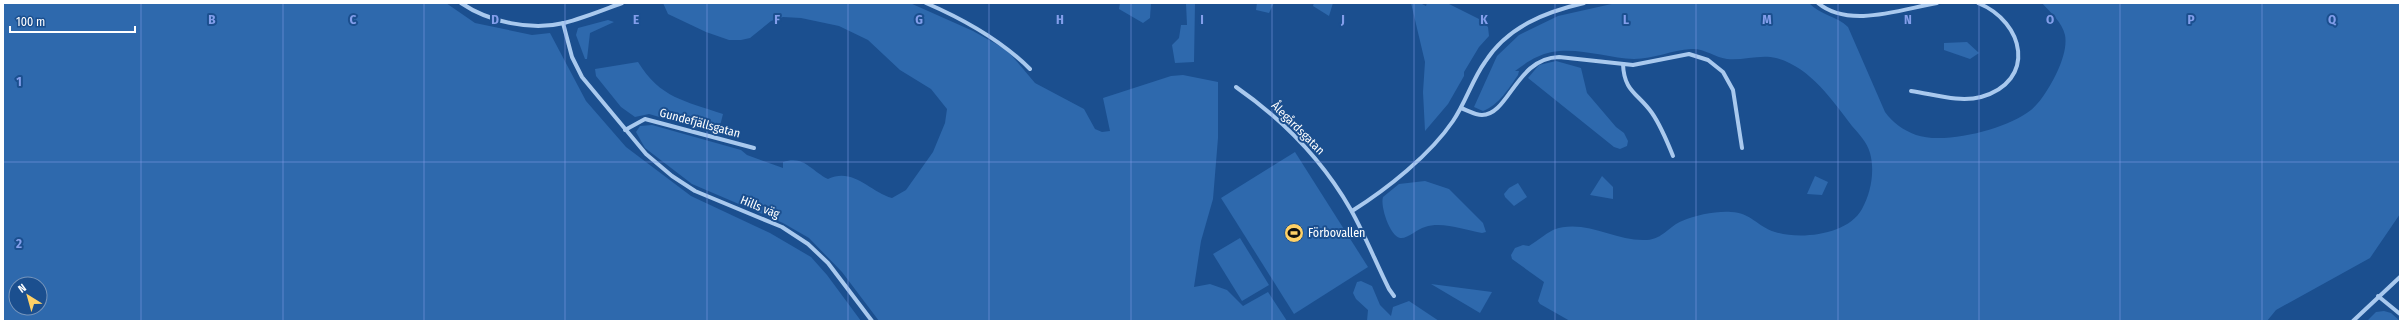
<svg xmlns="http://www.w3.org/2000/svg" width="2403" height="324" font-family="'Fira Sans Condensed',sans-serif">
<rect width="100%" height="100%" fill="#1b4f8f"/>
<!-- green -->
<g fill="#2e69ad" fill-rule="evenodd">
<path d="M3 3H446L475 23 532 35 550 33 586 101 626 147 691 196 770 233 811 257 827 275 861 321H3ZM16 284H40V308H16Z"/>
<path d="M663 3H910L973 31 1007 50 1035 83 1084 109 1095 129 1102 132 1110 131 1103 98 1171 76 1183 75 1218 82V138L1213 199 1201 241 1194 287 1210 284 1227 290 1243 306 1268 292 1287 321H879L842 272 809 238 783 223 692 184 645 148 636 132 640 126 652 125 741 150 747 155 783 168V162C804 155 810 170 828 179 853 167 869 191 892 198L906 190 933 152 945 123 947 109 931 89 900 70 868 40 839 26 801 18 783 17 771 21 750 38 741 40H729L706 32 668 14Z"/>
<polygon points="1120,3 1151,3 1150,18 1143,23 1119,9"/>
<polygon points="1186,3 1204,3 1195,3 1194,62 1175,63 1172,45 1179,38 1181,25 1187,25"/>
<polygon points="1257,3 1274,3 1269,13 1256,10"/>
<polygon points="1314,3 1333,3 1329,16 1313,6"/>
<polygon points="1411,3 1420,3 1426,6 1427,3 1447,3 1481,20 1488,27 1489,36 1479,47 1464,72 1464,76 1448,104 1425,131 1423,92 1425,62"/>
<path d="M1616 3H1809C1820 15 1837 16 1848 27L1885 112C1893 123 1903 130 1916 135 1945 145 2007 129 2031 110 2042 101 2052 83 2058 70 2063 59 2067 46 2065 35 2062 22 2050 12 2042 3H2400V214L2370 258 2276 310 2267 321H1570L1540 304 1538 301 1544 282 1512 259 1511 255 1515 248 1523 245 1529 246C1537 241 1545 234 1553 230 1585 218 1615 242 1647 240 1663 239 1669 226 1682 221 1696 215 1716 211 1731 212 1750 212 1758 227 1775 232 1800 240 1848 235 1862 209 1871 193 1875 171 1870 153 1867 142 1859 134 1852 126 1832 100 1810 67 1776 58 1760 54 1742 61 1727 59 1714 57 1704 48 1691 49 1672 50 1654 59 1634 59 1608 58 1578 47 1552 52 1537 55 1527 62 1515 71H1519L1518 75C1509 88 1499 105 1483 111L1474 107 1497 56 1519 35 1558 16Z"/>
<polygon points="608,20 614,22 590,33 587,59 585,59 576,35 578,28"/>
<polygon points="1967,42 1979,53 1970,59 1944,50 1944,43"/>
<polygon points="1556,61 1581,68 1587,93 1616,127 1624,133 1628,141 1627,146 1620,149 1614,147 1528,78 1539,65"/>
<path d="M638 62C660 98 685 101 723 114L718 134 649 114 635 117 621 107 596 76 595 69Z"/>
<polygon points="1295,152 1368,267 1294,314 1221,198"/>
<polygon points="1602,176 1613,187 1613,199 1590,195"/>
<polygon points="1815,176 1828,182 1822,195 1807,194"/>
<path d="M1425 181 1449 189 1483 223 1486 232 1482 233C1465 230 1442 221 1425 227 1417 229 1408 239 1400 238 1390 236 1380 206 1383 197L1399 184Z"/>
<polygon points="1518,183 1527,197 1514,206 1505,197 1504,194 1509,188"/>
<polygon points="1240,238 1269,285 1242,301 1213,254"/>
<polygon points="1361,281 1372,286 1380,305 1391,316 1393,307 1409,301 1439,321 1367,321 1368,310 1356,299 1353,293 1357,282"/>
<polygon points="1431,284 1492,292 1480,313"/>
<polygon points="2384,311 2391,313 2400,321 2367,321 2376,312"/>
</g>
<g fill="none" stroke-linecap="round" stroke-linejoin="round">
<!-- minor -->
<g stroke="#a9c9ee" stroke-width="4">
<path d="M461 3C489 22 531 31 564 23 584 18 603 10 622 3"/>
<path d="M926 3C963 19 1001 40 1030 69"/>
<path d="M1818 3C1849 29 1902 9 1937 3"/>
<polyline points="563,23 572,57 582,77 646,154 672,176 695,191 782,227 808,244 828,263 872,321"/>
<path d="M1623 64C1624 92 1638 93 1652 113 1661 126 1667 141 1673 156"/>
<path d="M1236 87C1282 119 1323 161 1351 210 1365 235 1376 263 1389 289L1394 296"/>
<path d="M1911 91C1933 94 1959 103 1981 97 2037 81 2025 22 1978 3"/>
<path d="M1461 108C1467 110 1475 115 1482 115 1509 115 1516 58 1559 57L1633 65 1689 54 1708 60 1723 72 1733 90 1742 148"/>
<polyline points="625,130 645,119 754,148"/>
<path d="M1352 211C1387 189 1430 155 1453 121 1466 102 1472 80 1485 62 1507 27 1545 12 1584 3"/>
<polyline points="2378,296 2400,314"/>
<polyline points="2353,321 2400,277"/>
</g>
</g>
<!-- grid -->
<path fill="none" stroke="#839eea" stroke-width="1" stroke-opacity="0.55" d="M141 3V321M283 3V321M424 3V321M565 3V321M707 3V321M848 3V321M989 3V321M1131 3V321M1272 3V321M1414 3V321M1555 3V321M1696 3V321M1838 3V321M1979 3V321M2120 3V321M2262 3V321M3 162H2400"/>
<!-- icons -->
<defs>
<symbol id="stadium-disc" viewBox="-11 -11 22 22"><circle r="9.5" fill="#ffd166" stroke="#1b4f8f"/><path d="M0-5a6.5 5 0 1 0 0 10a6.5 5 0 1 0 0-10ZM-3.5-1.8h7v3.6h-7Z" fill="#111"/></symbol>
</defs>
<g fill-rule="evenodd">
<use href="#stadium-disc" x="1283" y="222" width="22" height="22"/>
</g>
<g text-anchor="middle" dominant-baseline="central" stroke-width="4" stroke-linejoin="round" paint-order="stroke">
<!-- street labels -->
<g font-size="12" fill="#fff" stroke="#1b4f8f">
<text transform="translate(700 123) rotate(15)">Gundefjällsgatan</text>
<text transform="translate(1298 128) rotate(45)">Ålegårdsgatan</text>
<text transform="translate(760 207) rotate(22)">Hills väg</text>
</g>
<!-- poi labels -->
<g font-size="12" fill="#fff" stroke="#1b4f8f" text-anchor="start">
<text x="1308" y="233">Förbovallen</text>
</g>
</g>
<g font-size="13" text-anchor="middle" font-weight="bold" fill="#839eea" stroke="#1b4f8f" stroke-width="4" stroke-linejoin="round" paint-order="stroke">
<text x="212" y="24">B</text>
<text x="353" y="24">C</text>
<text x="495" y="24">D</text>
<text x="636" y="24">E</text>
<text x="777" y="24">F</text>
<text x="919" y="24">G</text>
<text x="1060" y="24">H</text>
<text x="1202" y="24">I</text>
<text x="1343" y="24">J</text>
<text x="1484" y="24">K</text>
<text x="1626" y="24">L</text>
<text x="1767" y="24">M</text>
<text x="1908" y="24">N</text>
<text x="2050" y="24">O</text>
<text x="2191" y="24">P</text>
<text x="2332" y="24">Q</text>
<text x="19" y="86">1</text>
<text x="19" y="248">2</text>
</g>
<!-- border -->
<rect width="2403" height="324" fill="none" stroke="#ffffff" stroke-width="8"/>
<!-- north arrow -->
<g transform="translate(28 296) rotate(323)"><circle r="19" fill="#1b4f8f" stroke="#7695bc"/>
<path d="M0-3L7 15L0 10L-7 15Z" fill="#ffd166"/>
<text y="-6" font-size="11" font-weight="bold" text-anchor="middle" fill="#ffffff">N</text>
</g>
<!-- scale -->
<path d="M10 26v6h125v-6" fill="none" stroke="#ffffff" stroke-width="2"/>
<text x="16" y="26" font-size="12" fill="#ffffff" stroke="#1b4f8f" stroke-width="3" paint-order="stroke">100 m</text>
</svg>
